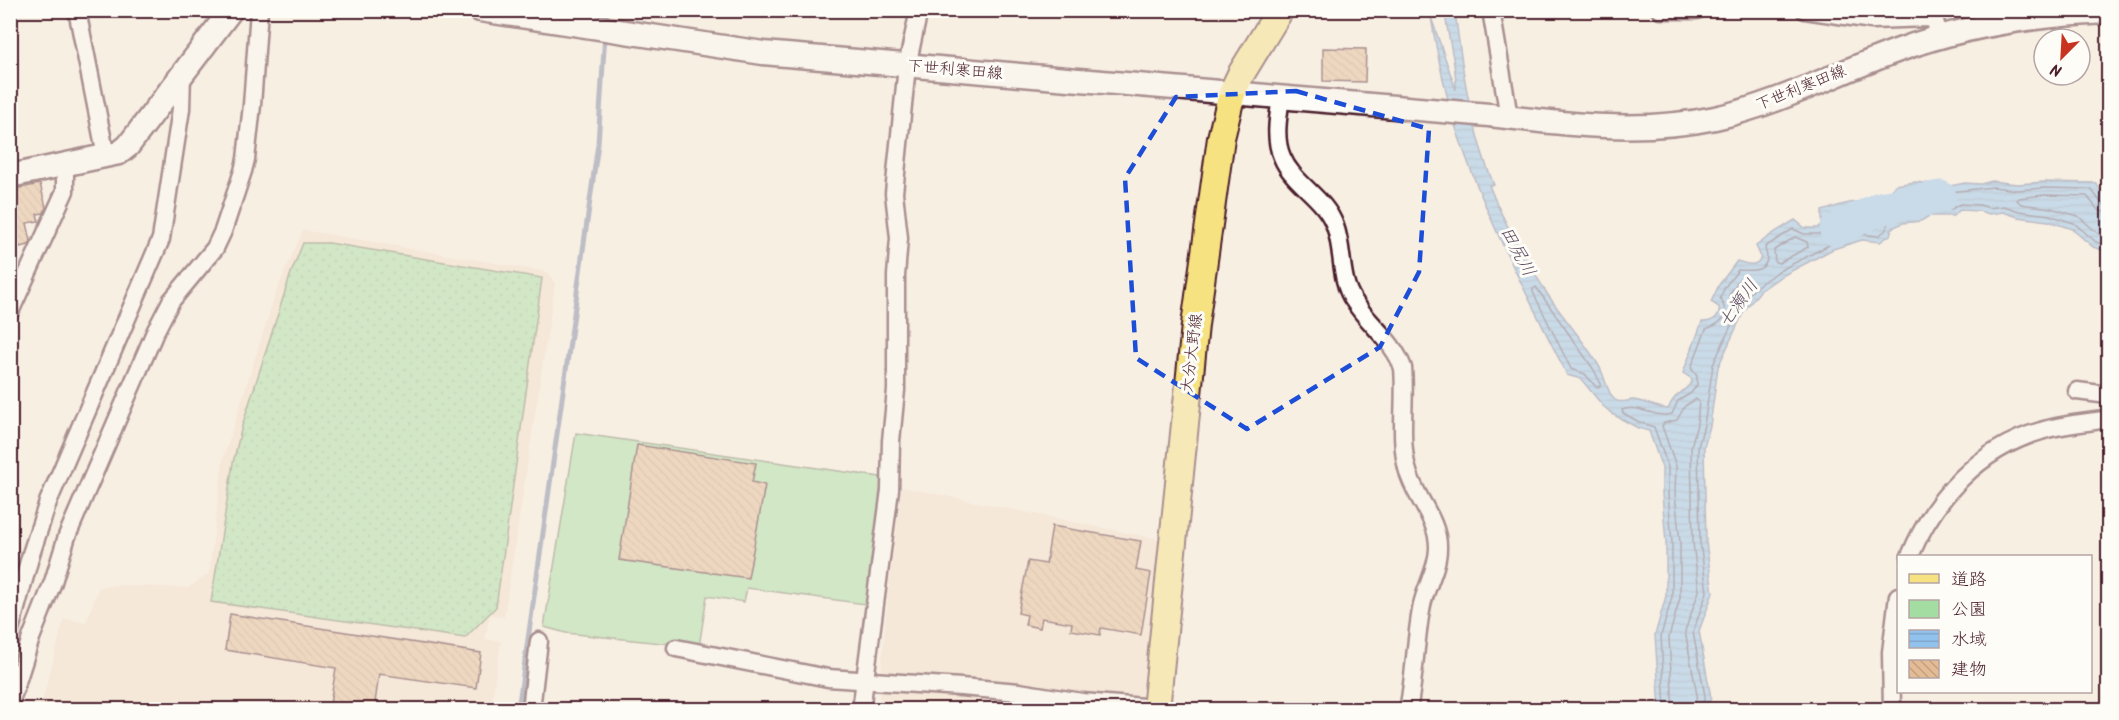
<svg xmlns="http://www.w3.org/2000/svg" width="2119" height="720" font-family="Kalam,'Klee One',sans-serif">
<defs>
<pattern id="green-dots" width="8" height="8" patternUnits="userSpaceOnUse" patternTransform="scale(1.5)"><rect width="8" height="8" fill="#a4dda2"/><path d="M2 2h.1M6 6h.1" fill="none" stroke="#8fbd8c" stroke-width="1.8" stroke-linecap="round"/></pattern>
<pattern id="water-rules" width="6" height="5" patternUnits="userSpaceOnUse" patternTransform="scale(1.5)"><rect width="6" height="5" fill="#91c2ed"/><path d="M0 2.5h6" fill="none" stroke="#7fa6cb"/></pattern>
<pattern id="building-back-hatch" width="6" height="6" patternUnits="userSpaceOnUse" patternTransform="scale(1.5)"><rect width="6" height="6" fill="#e3bb94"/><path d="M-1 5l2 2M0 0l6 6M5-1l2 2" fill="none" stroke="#c4a080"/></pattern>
</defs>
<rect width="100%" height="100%" fill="#f8efe3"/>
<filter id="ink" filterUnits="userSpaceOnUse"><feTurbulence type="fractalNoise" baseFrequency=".0167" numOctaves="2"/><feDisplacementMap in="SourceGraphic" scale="12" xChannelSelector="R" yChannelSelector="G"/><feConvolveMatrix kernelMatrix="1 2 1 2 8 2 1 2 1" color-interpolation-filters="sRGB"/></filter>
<g filter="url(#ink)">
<!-- built -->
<g fill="#f2dfcb">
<polygon points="303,230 548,272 555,284 504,617 490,615 485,639 501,641 491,709 40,710 64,619 86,622 99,587 118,585 188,588 209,573 223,459 276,292"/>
<polygon points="902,487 1163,540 1150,709 878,710 887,602"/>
</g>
<!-- green -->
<polygon fill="url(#green-dots)" stroke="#777e66" stroke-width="1.5" points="303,243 329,243 542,278 496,607 465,638 211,602 233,463 242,426 291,273"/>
<!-- pitch -->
<polygon fill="#a4dda2" stroke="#777e66" stroke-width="1.5" points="576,433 887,478 872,605 747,588 744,602 707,596 699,647 566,633 544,627"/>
<!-- water -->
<path fill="url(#water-rules)" stroke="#75819f" stroke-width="1.5" d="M1445 11H1455C1462 69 1471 131 1494 185H1489C1504 224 1526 260 1548 295 1564 319 1584 341 1599 366 1604 374 1608 395 1615 400 1621 404 1627 400 1633 400 1639 400 1659 408 1668 409 1676 391 1681 396 1692 382L1691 378 1683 373 1702 322C1711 322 1721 318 1719 307L1711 302 1719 285 1737 261C1746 264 1757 268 1761 257L1756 246 1772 234 1795 220 1805 228H1818L1822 224V211C1833 208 1848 201 1860 202 1869 202 1875 211 1887 213L1894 205 1890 192 1895 185 1915 182 1950 186 1965 183 1981 184 1992 181 2017 184 2043 182 2096 183 2108 204V252L2093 247 2072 229 2048 221 2018 217 2003 212 1989 214 1979 211 1960 210 1953 216H1929L1921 221 1903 223 1892 228 1890 235 1880 242 1862 240 1833 249 1780 277 1760 291 1744 311 1718 367 1710 426 1704 447 1706 542 1713 593 1699 631 1711 698 1706 709H1660L1655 635 1666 596V543L1662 494V468L1649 431 1638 428 1614 415 1603 406 1581 379 1567 375C1527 295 1484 214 1456 128 1445 92 1437 54 1431 17L1456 90C1457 63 1447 38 1445 11Z"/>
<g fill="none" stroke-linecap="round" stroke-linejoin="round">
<!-- shore -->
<g stroke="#666079" stroke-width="1.5">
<polyline points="2108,206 2102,204 2091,189 2044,188 2017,190 1993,187 1950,192 1915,188 1898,192 1900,206 1892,217 1896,220 1903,217 1919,216 1928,211 1950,210 1960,204 1980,205 1989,208 2004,206 2019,211 2049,215 2074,223 2096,242 2108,246"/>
<polyline points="2108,213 2098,210 2087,196 2044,195 2019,198 2017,200 2021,204 2051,208 2078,216 2100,235 2108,238"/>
<polygon points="1858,216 1868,222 1868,226 1858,227 1838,233 1835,232 1837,221"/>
<polygon points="1795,237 1807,242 1808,247 1779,263 1775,262 1774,250"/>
<polygon points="1740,278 1748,278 1750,282 1735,300 1732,301 1729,295"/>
<polygon points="1536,287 1594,370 1601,384 1599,387 1596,387 1585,374 1571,369 1533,292 1533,289"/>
<path d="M1665 710 1661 636 1672 597V543L1668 494V467L1654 427 1639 422 1623 413 1622 410C1638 403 1654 419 1672 414L1678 401 1691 393 1697 385V376L1691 368 1706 329C1724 323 1730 315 1720 298L1725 287 1738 270C1747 270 1767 274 1767 257 1767 254 1765 250 1765 247L1793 229 1804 234H1819L1827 227 1829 216 1859 208 1875 217 1889 220V223L1885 231 1878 236 1861 234 1831 244 1777 272 1757 286 1750 293 1739 308 1713 365 1704 425 1698 447 1700 542 1707 592 1693 632 1705 696 1701 710"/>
<polyline points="1673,710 1669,637 1680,598 1680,543 1675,494 1676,466 1662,426 1664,423 1677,420 1685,406 1696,399 1699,402 1697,424 1691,447 1693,543 1699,591 1685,631 1697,695 1693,710"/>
</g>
<!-- stream -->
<g stroke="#75819f" stroke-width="5">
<polyline points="606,24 607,10"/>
<polyline points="518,710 598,144 605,33"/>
</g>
<!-- river -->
<polyline stroke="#91c2ed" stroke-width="33" points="1836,230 1880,208 1940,197"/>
</g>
<!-- building -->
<g fill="url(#building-back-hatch)" stroke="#4a1f2b" stroke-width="1.5">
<polygon points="1323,48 1366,49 1365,82 1323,81"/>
<polygon points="40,184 46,207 44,213 37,214 39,221 27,223 31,241 29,245 10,249 10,190"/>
<polygon points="637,445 756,463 752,482 765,485 748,578 619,560"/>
<polygon points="1052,526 1141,541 1136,570 1151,573 1141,635 1101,628 1100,635 1071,630 1072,623 1042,618 1040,628 1025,625 1027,615 1018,613 1028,561 1046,564"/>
<polygon points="230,614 481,653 476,688 379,674 374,710 329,710 336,668 225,650"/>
</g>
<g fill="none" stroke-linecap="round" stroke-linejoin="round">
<defs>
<g id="street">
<polyline points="77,10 106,156"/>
<polyline points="1491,10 1509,117"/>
<polyline points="1661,10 1697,10"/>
<polyline points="1805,10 1872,20 1929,18 1935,21 1939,36"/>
<path d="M1281 98C1278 117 1274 139 1282 157 1293 184 1325 197 1335 226 1344 250 1339 280 1354 301 1369 325 1393 340 1403 368 1406 400 1399 437 1407 468 1413 496 1439 519 1438 548 1438 568 1426 586 1422 605 1415 640 1415 675 1408 710"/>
<polyline points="10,312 65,191 65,165"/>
<polyline points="2077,391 2108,395"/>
<path d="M1910 556C1934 498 1979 449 2041 431 2062 424 2086 423 2108 419"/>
<polyline points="10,630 31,554 48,502 161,239 181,109 182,74"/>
<polyline points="676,648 828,678 961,687 1019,692 1082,702 1156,708"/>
<polyline points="10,704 31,638 53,582 67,536 155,332 171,301 215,248 223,231 243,171 246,159 252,105 259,10"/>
<polyline points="531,710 539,641"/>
<polyline points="861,710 890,490 891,441 896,390 896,276 899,238 894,193 907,66 919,10"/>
<polyline points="1892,710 1891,652 1898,596"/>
</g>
<g id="secondary">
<path d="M480 10 763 53 1489 115C1564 124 1640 134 1715 118 1779 104 1838 72 1899 50 1967 25 2036 15 2108 12"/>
<polyline points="10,176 119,153 128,146 231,10"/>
</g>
<polyline id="primary" points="1156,710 1195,325 1221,138 1232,93 1241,74 1280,10"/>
</defs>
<!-- street casing -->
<use href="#street" stroke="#4a1f2b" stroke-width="21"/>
<!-- secondary casing -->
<use href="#secondary" stroke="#4a1f2b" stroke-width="27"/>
<!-- primary casing -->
<use href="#primary" stroke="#4a1f2b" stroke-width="30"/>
<!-- street -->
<use href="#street" stroke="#fdfcf7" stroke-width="16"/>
<!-- secondary -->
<use href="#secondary" stroke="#fdfcf7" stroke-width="22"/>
<!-- primary -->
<use href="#primary" stroke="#f7e281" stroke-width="26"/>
</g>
</g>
<!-- marked area -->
<path d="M0 0H2119V720H0ZM1296 91 1429 129 1419 272 1380 347 1247 429 1136 358 1125 178 1176 97Z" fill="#f8efe3" fill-opacity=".55" fill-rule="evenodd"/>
<path fill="none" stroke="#1d4ed8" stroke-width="4.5" stroke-dasharray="12 8" stroke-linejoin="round" d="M1296 91 1429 129 1419 272 1380 347 1247 429 1136 358 1125 178 1176 97Z"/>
<g text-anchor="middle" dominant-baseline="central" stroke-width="6" stroke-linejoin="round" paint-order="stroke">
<!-- street labels -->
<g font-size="16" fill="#4a1f2b" stroke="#fdfcf7">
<text transform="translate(955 70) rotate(5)">下世利寒田線</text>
<text transform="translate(1801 88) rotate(-22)">下世利寒田線</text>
<text transform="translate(1192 353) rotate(-83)">大分大野線</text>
</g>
<!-- water labels -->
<g font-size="18" font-style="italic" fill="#5f5065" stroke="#fdfcf7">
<text transform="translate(1517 252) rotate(62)">田尻川</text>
<text transform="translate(1739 304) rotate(-54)">七瀬川</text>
</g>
</g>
<!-- margin -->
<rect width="2119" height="720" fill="none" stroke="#fdfcf7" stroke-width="36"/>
<rect x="18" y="18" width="2083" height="684" fill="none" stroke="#4a1f2b" stroke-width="2" filter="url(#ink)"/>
<!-- legend -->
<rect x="1897" y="555" width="195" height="138" fill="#fdfcf7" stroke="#b5a4a5" stroke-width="1.5"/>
<rect x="1909" y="574" width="30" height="9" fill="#f7e281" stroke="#b5a4a5" stroke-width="1.5"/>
<text x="1951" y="585" font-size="18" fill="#4a1f2b">道路</text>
<rect x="1909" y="600" width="30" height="18" fill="#a4dda2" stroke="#b5a4a5" stroke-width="1.5"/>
<text x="1951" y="615" font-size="18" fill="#4a1f2b">公園</text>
<rect x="1909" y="630" width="30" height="18" fill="url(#water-rules)" stroke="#b5a4a5" stroke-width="1.5"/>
<text x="1951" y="645" font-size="18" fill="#4a1f2b">水域</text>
<rect x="1909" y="660" width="30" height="18" fill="url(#building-back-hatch)" stroke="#b5a4a5" stroke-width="1.5"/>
<text x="1951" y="675" font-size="18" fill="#4a1f2b">建物</text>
<!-- north arrow -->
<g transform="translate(2062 57) rotate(204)"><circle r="28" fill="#fdfcf7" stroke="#b5a4a5" stroke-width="1.5"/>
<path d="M0-4.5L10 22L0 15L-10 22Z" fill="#c8321e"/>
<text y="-9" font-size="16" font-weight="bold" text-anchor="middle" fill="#4a1f2b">N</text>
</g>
</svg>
